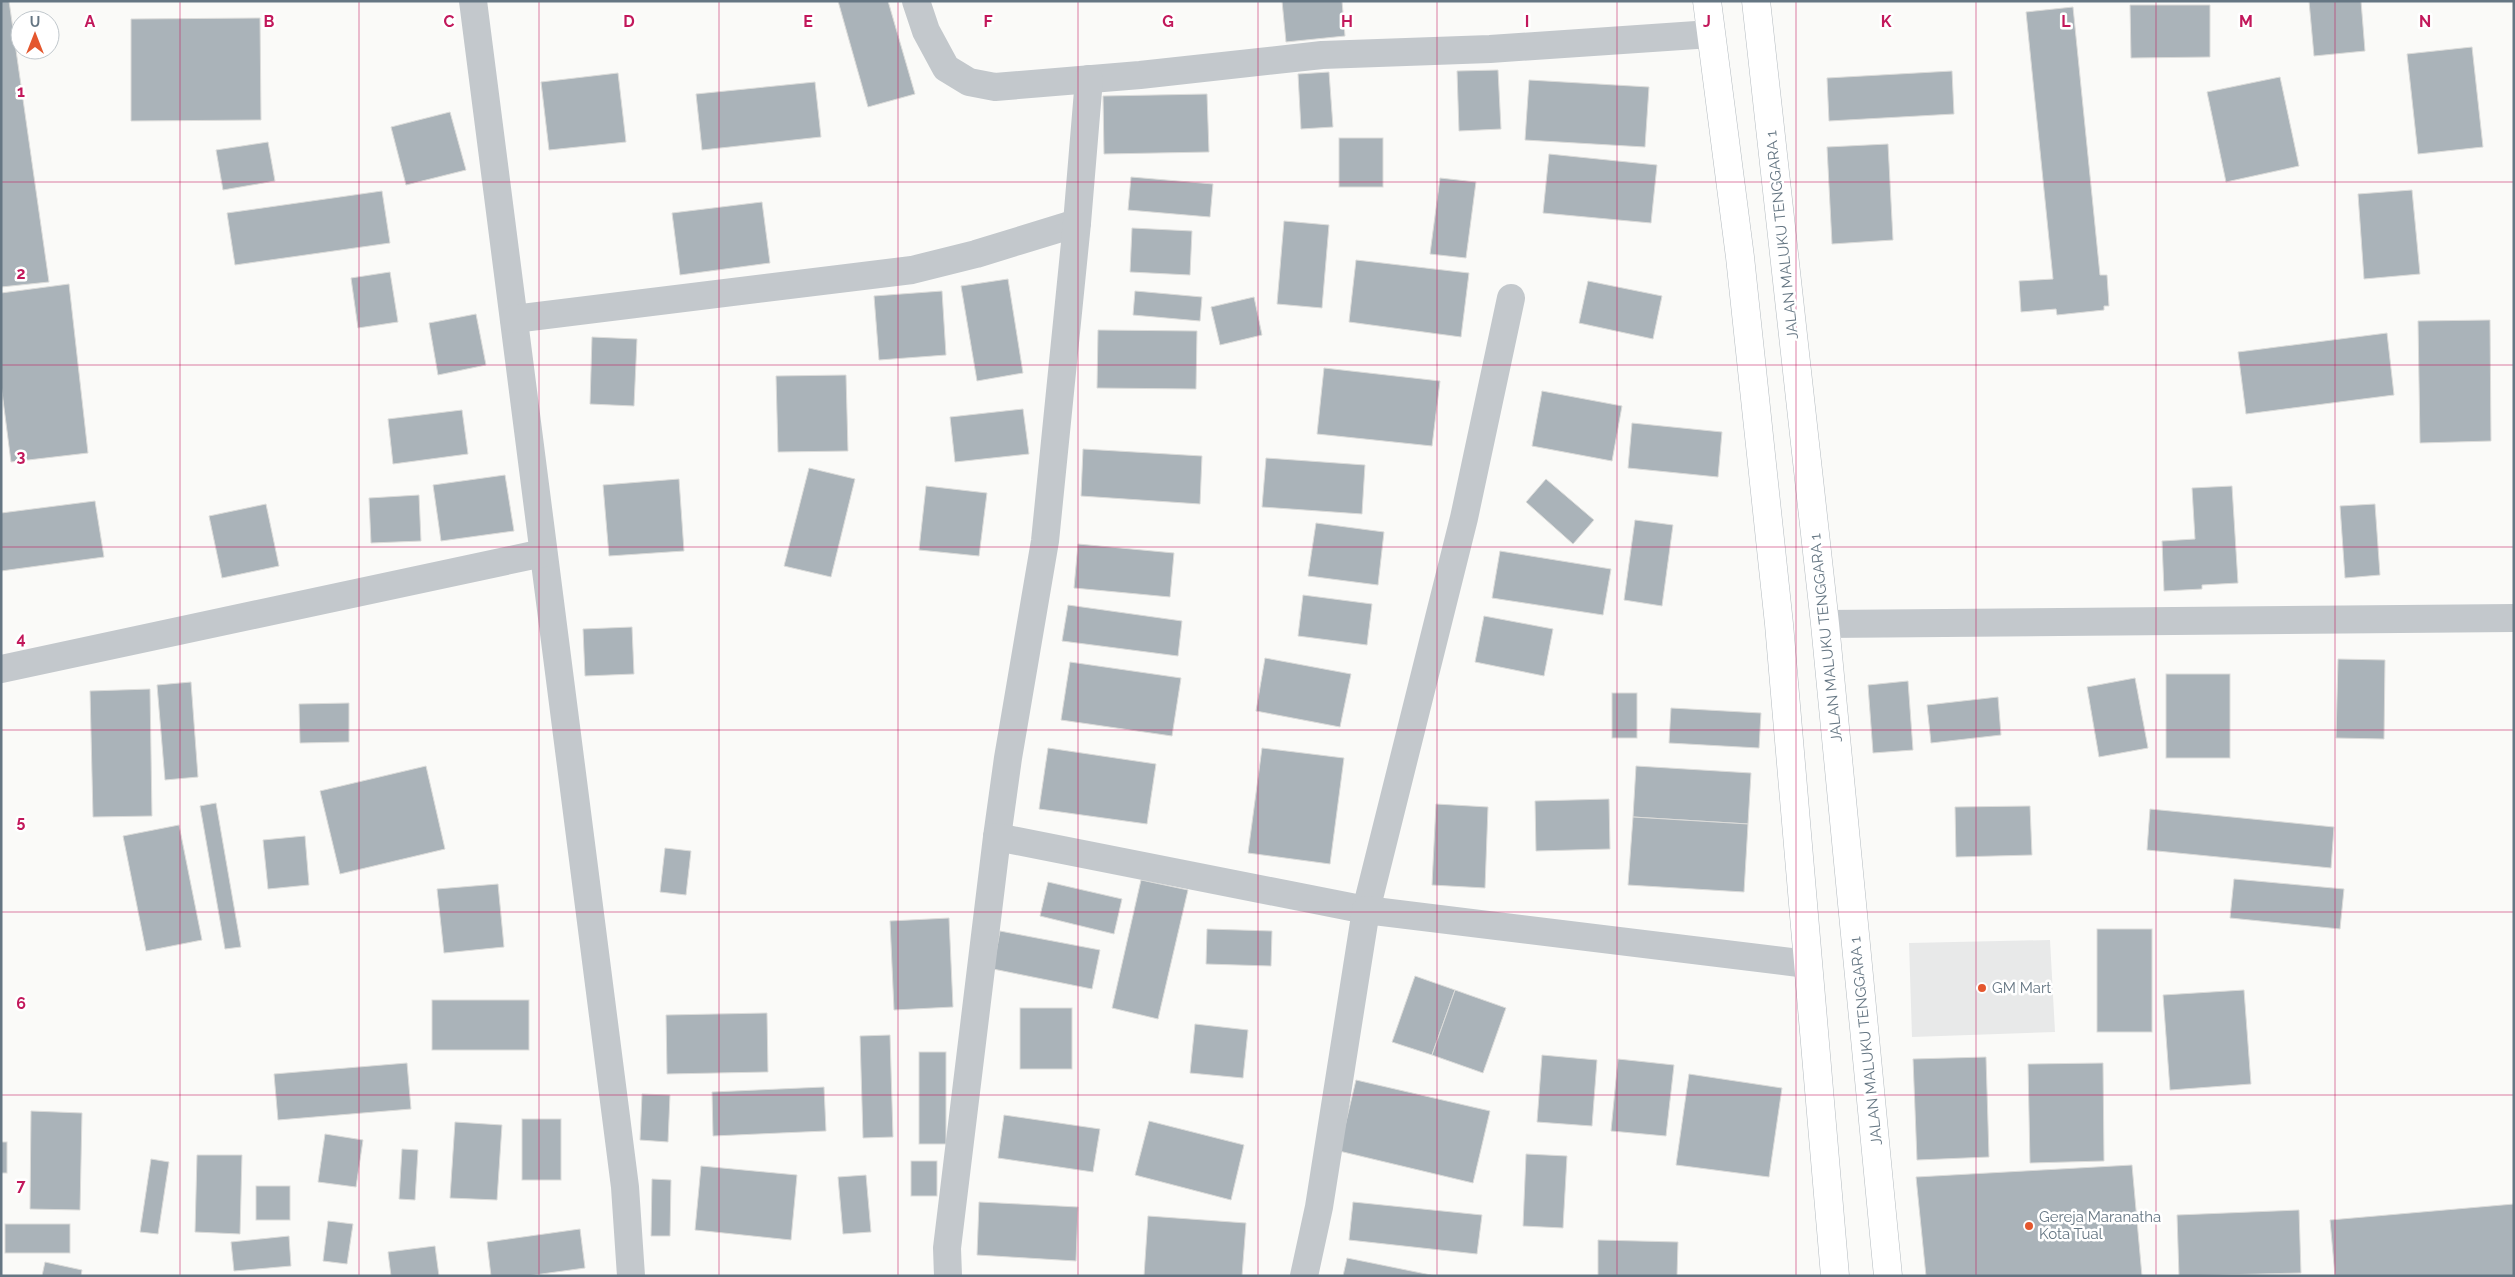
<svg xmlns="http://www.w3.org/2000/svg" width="2515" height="1277" font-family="Raleway,sans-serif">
<rect width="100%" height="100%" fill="#fafaf8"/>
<!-- built -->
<polygon fill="#e8e9e9" points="2050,940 2055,1032 1912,1037 1909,943"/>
<!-- building -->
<g fill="#aab3b9" stroke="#dcdcda">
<polygon points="1,1 9,1 49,282 1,287"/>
<polygon points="838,1 888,1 915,94 868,107"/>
<polygon points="1282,1 1342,1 1345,36 1286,42"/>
<polygon points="2309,1 2361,1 2365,51 2314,56"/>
<polygon points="2130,5 2210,5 2210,57 2131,58"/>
<polygon points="2073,7 2100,275 2107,275 2109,306 2104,306 2104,310 2057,315 2056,309 2021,312 2019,281 2053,279 2026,12"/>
<polygon points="260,18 261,120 131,121 131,19"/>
<polygon points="2472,47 2483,147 2418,154 2407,54"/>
<polygon points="1498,70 1501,129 1459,131 1457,71"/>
<polygon points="1952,71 1954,114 1829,121 1827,78"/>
<polygon points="1329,72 1333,127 1301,129 1298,74"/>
<polygon points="618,73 626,142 549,150 541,82"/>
<polygon points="2280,77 2299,166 2226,182 2207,92"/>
<polygon points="1529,80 1649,87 1645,147 1525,140"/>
<polygon points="815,82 821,137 702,150 696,94"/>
<polygon points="1207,94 1209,152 1104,154 1103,96"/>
<polygon points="450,112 466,170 406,185 391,127"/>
<rect x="1339" y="138" width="44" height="49"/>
<polygon points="268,142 275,181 223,190 216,150"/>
<polygon points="1888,144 1893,240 1832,244 1827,147"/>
<polygon points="1549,154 1657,165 1651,223 1543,213"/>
<polygon points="1131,177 1213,184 1210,217 1128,210"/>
<polygon points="1440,178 1476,182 1466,258 1430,254"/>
<polygon points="2412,190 2420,274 2364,279 2358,194"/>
<polygon points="382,191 390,243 235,265 227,213"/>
<polygon points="762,202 770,263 680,275 672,213"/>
<polygon points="1284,221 1329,225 1322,308 1277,304"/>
<polygon points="1132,228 1192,231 1190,275 1130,272"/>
<polygon points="1356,260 1469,273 1461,337 1349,322"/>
<polygon points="390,272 398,322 358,328 351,278"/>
<polygon points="1008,279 1023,373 977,381 961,286"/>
<polygon points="1588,281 1662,296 1653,339 1579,323"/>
<polygon points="69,284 88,453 11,462 1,384 1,293"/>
<polygon points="942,291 946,355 879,360 874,296"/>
<polygon points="1135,291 1202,297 1200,321 1133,315"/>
<polygon points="1254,297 1262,335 1220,345 1211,307"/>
<polygon points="476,314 486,365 438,375 429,323"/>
<polygon points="2490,320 2491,441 2420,443 2418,321"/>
<polygon points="1098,330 1197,331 1196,389 1097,388"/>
<polygon points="2387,333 2394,395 2246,414 2238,352"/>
<polygon points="592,337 637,339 634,406 590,404"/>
<polygon points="1324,368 1440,381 1432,446 1317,434"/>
<polygon points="846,375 848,451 778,452 776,376"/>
<polygon points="1542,391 1622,406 1612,461 1532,446"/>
<polygon points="1023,409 1029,454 955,462 950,417"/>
<polygon points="462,410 468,454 393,464 388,419"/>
<polygon points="1632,423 1722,432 1718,477 1628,468"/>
<polygon points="1083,449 1202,456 1200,504 1081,496"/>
<polygon points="1266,458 1365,465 1362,514 1262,507"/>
<polygon points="809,468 855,479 831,577 784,566"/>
<polygon points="505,475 514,531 441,541 433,485"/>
<polygon points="679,479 684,551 609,556 603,485"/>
<polygon points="1546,479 1594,520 1573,544 1526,502"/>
<polygon points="926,486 987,493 979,556 919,550"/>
<polygon points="2232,486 2238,583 2202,585 2202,589 2164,591 2162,541 2195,539 2192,488"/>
<polygon points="419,495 421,541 371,543 369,498"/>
<polygon points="95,501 104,557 1,571 1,513"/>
<polygon points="266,504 279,566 222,578 209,516"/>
<polygon points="2375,504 2380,575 2345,578 2340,506"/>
<polygon points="1635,520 1673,525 1662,606 1624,600"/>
<polygon points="1316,523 1384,532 1378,585 1308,576"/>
<polygon points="1078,544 1174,553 1170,597 1074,588"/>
<polygon points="1500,551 1611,569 1603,615 1492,598"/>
<polygon points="1303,595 1372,604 1367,645 1298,636"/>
<polygon points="1068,605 1182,621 1178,656 1062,641"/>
<polygon points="1484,616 1553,629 1544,676 1475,662"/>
<polygon points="632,627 634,674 585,676 583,629"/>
<polygon points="1265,658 1351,674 1340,727 1256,711"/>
<polygon points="2338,659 2385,660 2384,739 2336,738"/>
<polygon points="1070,662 1181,678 1172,736 1061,720"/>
<rect x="2166" y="674" width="64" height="84"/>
<polygon points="2135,678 2148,748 2099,757 2087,687"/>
<polygon points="1908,681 1913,750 1873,753 1868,685"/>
<polygon points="191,682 198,777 165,780 157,685"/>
<polygon points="150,689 152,816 93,817 90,691"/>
<rect x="1612" y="693" width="25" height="45"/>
<polygon points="1998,697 2001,735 1931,743 1927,705"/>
<polygon points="349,703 349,742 300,743 299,704"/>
<polygon points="1671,708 1761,713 1759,748 1669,743"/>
<polygon points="1048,748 1156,764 1147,824 1039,809"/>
<polygon points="1262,748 1344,758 1330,864 1248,853"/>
<polygon points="426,766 445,849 340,874 320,791"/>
<polygon points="1636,766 1751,773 1748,824 1633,817"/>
<polygon points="1609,799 1610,849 1536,851 1535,801"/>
<polygon points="216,803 241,947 225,949 200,806"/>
<polygon points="1436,804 1488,807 1485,888 1432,885"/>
<polygon points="2030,806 2032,855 1956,857 1955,807"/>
<polygon points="2150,809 2334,827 2331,868 2147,850"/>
<polygon points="1633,817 1748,824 1744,892 1628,885"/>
<polygon points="179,825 202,940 146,951 123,836"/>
<polygon points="305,836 309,885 268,889 263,840"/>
<polygon points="665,848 691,851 686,895 660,892"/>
<polygon points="2234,879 2344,889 2340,929 2230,918"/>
<polygon points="1141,880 1188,890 1158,1019 1112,1008"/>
<polygon points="1048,882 1122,899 1114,934 1040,916"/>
<polygon points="498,884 504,947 444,953 437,889"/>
<polygon points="949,918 953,1007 894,1010 890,921"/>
<polygon points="1207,929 1272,931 1271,966 1206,964"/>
<rect x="2097" y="929" width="55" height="103"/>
<polygon points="1000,931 1100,950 1092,989 993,969"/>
<polygon points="1415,976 1455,990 1432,1055 1392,1042"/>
<polygon points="1455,990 1506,1008 1483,1073 1432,1055"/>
<polygon points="2244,990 2251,1084 2170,1090 2163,995"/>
<rect x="432" y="1000" width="97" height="50"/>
<rect x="1020" y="1008" width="52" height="61"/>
<polygon points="767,1013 768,1072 667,1074 666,1015"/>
<polygon points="1195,1024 1248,1030 1243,1078 1190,1073"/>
<polygon points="890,1035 893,1137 863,1138 860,1036"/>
<rect x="919" y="1052" width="27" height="92"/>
<polygon points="1542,1055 1597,1060 1592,1126 1537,1122"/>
<polygon points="1986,1057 1989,1157 1917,1160 1913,1059"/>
<polygon points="1618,1059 1674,1065 1666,1136 1611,1131"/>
<polygon points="407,1063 411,1109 278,1120 274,1074"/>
<polygon points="2103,1063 2104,1161 2030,1163 2028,1064"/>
<polygon points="1689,1074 1782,1088 1769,1177 1676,1165"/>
<polygon points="1356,1080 1490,1111 1473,1183 1339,1151"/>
<polygon points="824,1087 826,1131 713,1136 712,1092"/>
<polygon points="642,1094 670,1095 668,1142 640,1140"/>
<polygon points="31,1111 82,1113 80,1210 30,1209"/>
<polygon points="1004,1115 1100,1129 1093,1172 998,1158"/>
<rect x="522" y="1119" width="39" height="61"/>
<polygon points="1149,1121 1244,1145 1231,1200 1135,1175"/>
<polygon points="455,1122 502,1125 497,1200 450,1198"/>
<polygon points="325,1134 363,1140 356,1187 318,1182"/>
<rect x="1" y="1142" width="6" height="31"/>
<polygon points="402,1149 418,1150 415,1200 399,1199"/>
<polygon points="1526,1154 1567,1156 1563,1228 1523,1226"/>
<polygon points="197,1155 242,1155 240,1234 195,1232"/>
<polygon points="151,1159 169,1162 158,1234 140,1232"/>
<rect x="911" y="1161" width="26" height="35"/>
<polygon points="2132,1165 2142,1276 1926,1276 1916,1177"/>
<polygon points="701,1166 797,1175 791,1240 695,1230"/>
<polygon points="866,1175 871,1232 843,1234 838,1177"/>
<polygon points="652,1179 671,1180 670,1236 651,1236"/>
<rect x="256" y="1186" width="34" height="34"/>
<polygon points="979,1202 1078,1207 1076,1261 977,1255"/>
<polygon points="1353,1202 1482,1215 1477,1254 1349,1240"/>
<polygon points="2514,1204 2514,1276 2335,1276 2330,1220"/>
<polygon points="2299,1210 2301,1273 2179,1276 2177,1215"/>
<polygon points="1148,1216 1246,1223 1242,1276 1144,1276"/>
<polygon points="328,1221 353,1224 347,1264 323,1261"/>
<rect x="5" y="1224" width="65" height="29"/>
<polygon points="580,1229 585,1268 527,1276 491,1276 487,1242"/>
<polygon points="289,1236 291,1266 234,1271 231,1242"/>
<polygon points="1598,1240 1678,1242 1677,1276 1598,1276"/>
<polygon points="435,1246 439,1276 391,1276 388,1252"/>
<polygon points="1347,1258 1436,1276 1343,1276"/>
<polygon points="45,1262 82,1270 81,1276 42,1276"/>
</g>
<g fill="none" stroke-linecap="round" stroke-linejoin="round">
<defs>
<g id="secondary">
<polyline points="1707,1 1740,257 1779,624 1835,1276"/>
<polyline points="1756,1 1825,624 1888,1276"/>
</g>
</defs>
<!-- secondary casing -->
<use href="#secondary" stroke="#b3babf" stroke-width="29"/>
<!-- street -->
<g stroke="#c3c8cc" stroke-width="28">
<polyline points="473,1 625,1187 631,1276"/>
<polyline points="916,1 926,31 946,68 969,82 995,87 1140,75 1322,55 1490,49 1711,34"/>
<polyline points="514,319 912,270 976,254 1077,223"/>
<polyline points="1825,624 2514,618"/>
<polyline points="1,669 543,553"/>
<polyline points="997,837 1008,758 1045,541 1077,223 1089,79"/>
<polyline points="948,1276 947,1248 997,837 1366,910 1464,518 1511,298"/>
<polyline points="1304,1276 1319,1207 1366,910 1807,964"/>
</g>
<!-- secondary -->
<use href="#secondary" stroke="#fff" stroke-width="28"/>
</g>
<!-- grid -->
<path fill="none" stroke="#c2185b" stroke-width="1" stroke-opacity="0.55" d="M180 1V1276M359 1V1276M539 1V1276M719 1V1276M898 1V1276M1078 1V1276M1258 1V1276M1437 1V1276M1617 1V1276M1796 1V1276M1976 1V1276M2156 1V1276M2335 1V1276M1 182H2514M1 365H2514M1 547H2514M1 730H2514M1 912H2514M1 1095H2514"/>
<!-- markers -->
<g fill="#e4572e" stroke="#fff" stroke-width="2">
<circle cx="1982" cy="988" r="5"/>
<circle cx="2029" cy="1226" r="5"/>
</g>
<g text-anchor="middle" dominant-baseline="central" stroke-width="5" stroke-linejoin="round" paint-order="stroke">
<!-- street labels -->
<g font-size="15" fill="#657683" stroke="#fff">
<text transform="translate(1782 235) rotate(-96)">JALAN MALUKU TENGGARA 1</text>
<text transform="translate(1826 638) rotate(-96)">JALAN MALUKU TENGGARA 1</text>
<text transform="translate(1866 1041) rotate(-96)">JALAN MALUKU TENGGARA 1</text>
</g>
<!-- poi labels -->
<g font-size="15" fill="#657683" stroke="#fff" text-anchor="start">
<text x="1992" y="988">GM Mart</text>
<text x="2039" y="1217">Gereja Maranatha<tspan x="2039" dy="17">Kota Tual</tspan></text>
</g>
</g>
<g font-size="16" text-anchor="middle" font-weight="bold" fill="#c2185b" stroke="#fff" stroke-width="5" stroke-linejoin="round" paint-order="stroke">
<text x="90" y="27">A</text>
<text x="269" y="27">B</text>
<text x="449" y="27">C</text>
<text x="629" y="27">D</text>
<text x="808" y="27">E</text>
<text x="988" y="27">F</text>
<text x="1168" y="27">G</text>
<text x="1347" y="27">H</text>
<text x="1527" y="27">I</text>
<text x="1707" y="27">J</text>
<text x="1886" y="27">K</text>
<text x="2066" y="27">L</text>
<text x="2246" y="27">M</text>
<text x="2425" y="27">N</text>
<text x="21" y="97">1</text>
<text x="21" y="279">2</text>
<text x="21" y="462">3</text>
<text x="21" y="644">4</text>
<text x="21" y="827">5</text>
<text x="21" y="1009">6</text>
<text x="21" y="1191">7</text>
</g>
<!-- border -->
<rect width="2515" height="1277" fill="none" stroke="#657683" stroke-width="5"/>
<!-- north arrow -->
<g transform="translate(35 35)"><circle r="24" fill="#ffffff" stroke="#c1c8cd"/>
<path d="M0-4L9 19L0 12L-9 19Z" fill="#e4572e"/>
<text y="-8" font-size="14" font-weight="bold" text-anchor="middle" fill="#657683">U</text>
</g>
</svg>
